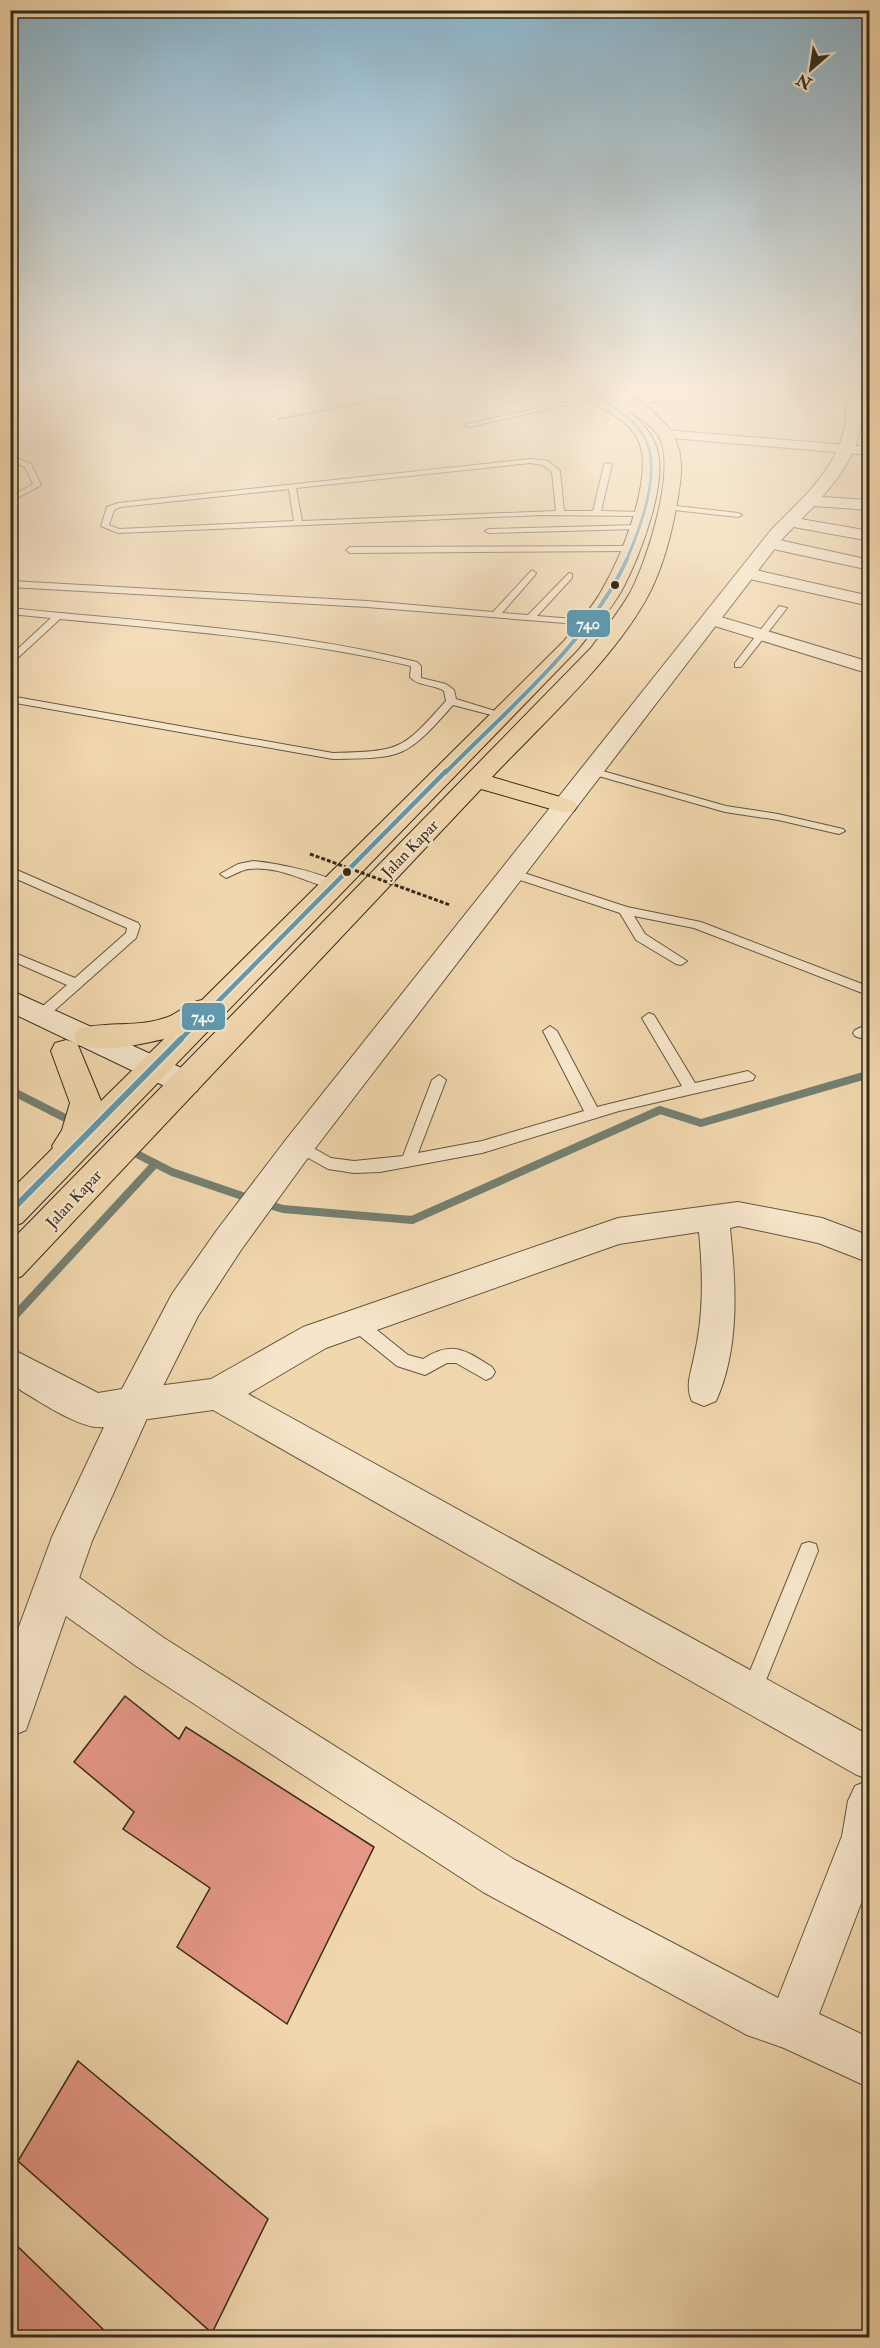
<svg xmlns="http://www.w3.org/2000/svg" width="880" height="2348" font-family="'IM FELL Double Pica',serif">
<rect width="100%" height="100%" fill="#f1d7ae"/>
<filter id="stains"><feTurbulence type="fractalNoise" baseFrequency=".00333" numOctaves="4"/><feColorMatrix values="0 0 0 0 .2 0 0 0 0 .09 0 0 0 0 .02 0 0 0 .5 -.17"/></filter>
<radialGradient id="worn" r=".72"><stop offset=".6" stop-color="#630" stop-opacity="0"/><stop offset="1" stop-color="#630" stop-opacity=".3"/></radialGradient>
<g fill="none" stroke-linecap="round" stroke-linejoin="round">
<!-- stream -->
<g stroke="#738071" stroke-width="8">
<polyline points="10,1090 73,1122"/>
<polyline points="129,1150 172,1172 251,1199"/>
<polyline points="266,1204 283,1209 412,1220 660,1110 701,1123 870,1074"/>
<polyline points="10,1321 155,1164"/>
</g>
</g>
<!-- building -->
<g fill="#e59785" stroke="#362a1c" stroke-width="1.5">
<polygon points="125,1696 179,1739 186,1727 374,1847 287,2024 177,1947 210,1888 123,1829 134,1812 74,1762"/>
<polygon points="78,2061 268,2219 212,2333 18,2161"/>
<polygon points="10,2239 111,2337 10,2337"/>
</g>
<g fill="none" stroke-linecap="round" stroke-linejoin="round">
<defs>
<g id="service">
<polygon points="713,392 723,392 691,403 669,398 632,407 629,405 669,394 691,399"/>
<polygon points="597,395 599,398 468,427 464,425"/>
<polygon points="10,455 31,464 41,485 10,502 10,497 33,484 25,467 10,460"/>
<path d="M530 459 548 461 560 471 564 511H593L604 465 608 463 612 465 601 511 641 512 645 514 641 516 541 515 118 533 101 526 107 507 118 503ZM530 463 543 465 552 472 556 511 302 521 296 488ZM289 489 294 521 119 529 109 525 114 510 120 507Z"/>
<polygon points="668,505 738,513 742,515 738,517 665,509 665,505"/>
<polygon points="640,525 640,529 637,529 489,533 485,531 489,529"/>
<polygon points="632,546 632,550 629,551 350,553 346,550 350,547"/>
<polygon points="532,570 536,573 535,575 502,613 528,615 569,573 572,574 572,578 537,616 587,620 592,623 590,625 367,607 10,587 11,581 367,601 493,612"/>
<polygon points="779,606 787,608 741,667 735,667 735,663"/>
<path d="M10 608C145 622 285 629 417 662L421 666V678L446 684 454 690 456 699 508 715 503 718 453 705C406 758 404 758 333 759L10 702V696L333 753C401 751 401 751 446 701L444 691C434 684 419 687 410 677L411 666C296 639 177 630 60 619L10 665V656L51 618 10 614Z"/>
<polygon points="592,768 726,806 778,814 843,829 845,831 839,834 778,820 725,812 588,773 587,771"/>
<path d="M253 861C272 863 326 872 339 885L333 889C306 882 277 865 249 869 241 870 234 875 226 878L220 874 238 864Z"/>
<polygon points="10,867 138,923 140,926 136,938 46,1018 36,1018 34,1015 36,1012 67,985 10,960 10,951 75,978 126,933 127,928 10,876"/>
<polygon points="512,869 627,907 701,922 870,987 870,996 694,928 634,916 645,934 687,961 681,965 676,964 636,940 620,913 508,876 506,873"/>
<polygon points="649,1013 654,1015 695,1083 748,1071 755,1076 753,1080 619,1111 482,1153 380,1172 354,1173 328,1169 294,1150 292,1146 294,1142 299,1140 331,1158 354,1161 403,1156 432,1080 439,1075 446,1080 418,1153 482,1141 584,1111 543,1031 550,1026 557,1031 597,1107 682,1086 642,1018"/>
<polygon points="870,1023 870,1034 860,1038 855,1036 853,1033 855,1030"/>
<path d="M356 1316 362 1318 408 1355 423 1359C453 1340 465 1350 492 1367L495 1372 492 1377 486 1380 456 1363H447L425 1375 397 1366 350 1328 348 1323 350 1318Z"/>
<polygon points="809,1542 816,1544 818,1551 758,1700 751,1703 744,1700 741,1693 802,1544"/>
</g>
<g id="minor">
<polygon points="665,430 870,447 870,455 660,437 658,434 660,431"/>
<polygon points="789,517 870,531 870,541 783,525 781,522"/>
<polygon points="770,538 870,560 870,570 764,547 762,543"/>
<polygon points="747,568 870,596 870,606 741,577 738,573 741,569"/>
<polygon points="711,614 870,662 870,674 705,623 702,619 705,615"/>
<path d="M738 1202 822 1218 870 1236V1263L818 1243 738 1226 730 1228C736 1284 740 1348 716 1401L704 1406 692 1401C685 1386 691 1373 694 1357 704 1315 703 1274 699 1232L619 1244 326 1348 248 1394 870 1736V1880L819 2014 870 2038V2088L784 2048 747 2035 483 1892 136 1666 42 1599 37 1585 42 1571 56 1566 70 1571 164 1638 515 1860 778 1998 842 1836 848 1801 855 1786 869 1780 855 1774 213 1410 134 1421 122 1416 117 1405 122 1394 134 1389 211 1379 303 1327 618 1218Z"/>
</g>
<path id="tertiary" d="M845 392H859C868 435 850 465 822 497L870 500V510L814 506 783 538 310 1155 241 1250 198 1316 148 1416 92 1541 26 1730 10 1737V1651L52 1537 104 1427C80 1431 32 1396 10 1384V1348L98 1393 122 1389 172 1294 217 1230 288 1137 771 530C810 491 855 453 845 392Z"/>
<polygon id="secondary" points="10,990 197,1075 201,1083 197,1091 186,1094 175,1091 10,1012"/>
<g id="trunk">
<path d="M581 392C586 392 594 391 599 392 611 395 625 408 633 415 645 425 655 438 658 453 666 489 639 558 622 590 610 611 593 630 578 649L22 1223 10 1227V1191L53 1148 52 1146 62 1130 70 1103 51 1051 55 1043 66 1040 77 1043 101 1101 164 1039C136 1045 106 1053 78 1045L74 1037 78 1029C107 1021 139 1028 168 1017 180 1012 189 1002 202 1000L564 641C577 624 592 608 602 590 621 558 654 477 639 442 628 415 595 410 581 392Z"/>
<path d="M605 392C610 392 618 391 623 392 638 397 656 414 666 425 686 448 682 475 677 503 672 532 664 563 651 590 618 656 543 723 492 777L574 801 577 806 574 811 565 813 481 789 22 1276 10 1281V1242L591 648C605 629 620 611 631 591 647 561 678 465 658 435 645 416 619 410 605 392Z"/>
</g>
</defs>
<!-- service casing -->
<use href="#service" stroke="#655540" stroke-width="2"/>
<!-- minor casing -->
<use href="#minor" stroke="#655540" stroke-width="2"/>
<!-- tertiary casing -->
<use href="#tertiary" stroke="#655540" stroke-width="2"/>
<!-- secondary casing -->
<use href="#secondary" stroke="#362a1c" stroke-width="2"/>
<!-- trunk casing -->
<use href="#trunk" stroke="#362a1c" stroke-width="2"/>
<!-- path -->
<polyline stroke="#362a1c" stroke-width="2" stroke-dasharray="2 1.5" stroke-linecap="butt" points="278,419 423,392"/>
<!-- service -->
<use href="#service" fill="#f6e5ca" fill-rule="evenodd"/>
<!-- minor -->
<use href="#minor" fill="#f6e5ca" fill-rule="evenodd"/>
<!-- tertiary -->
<use href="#tertiary" fill="#f6e5ca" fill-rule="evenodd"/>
<!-- secondary -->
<use href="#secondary" fill="#f6e5ca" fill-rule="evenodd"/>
<!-- trunk -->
<use href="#trunk" fill="#f1d7ae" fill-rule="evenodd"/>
<!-- path-bridge -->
<polyline stroke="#362a1c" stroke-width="3" stroke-dasharray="4 2" stroke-linecap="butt" points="310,854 450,905"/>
<defs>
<path id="bus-1-far3" d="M588 392C608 403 630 415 643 435 664 467 640 529 626 561"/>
<path id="bus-1-far2" d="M445 773C508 709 590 641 627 559"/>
<polyline id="bus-1-far1" points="179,1041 446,771"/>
<polyline id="bus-1" points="10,1212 181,1039"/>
</defs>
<!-- bus-1-far3 casing -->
<use href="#bus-1-far3" stroke="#f6e5ca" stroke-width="5"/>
<!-- bus-1-far2 casing -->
<use href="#bus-1-far2" stroke="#f6e5ca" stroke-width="7"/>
<!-- bus-1-far1 casing -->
<use href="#bus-1-far1" stroke="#f6e5ca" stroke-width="8"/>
<!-- bus-1 casing -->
<use href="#bus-1" stroke="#f6e5ca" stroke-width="10"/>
<!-- bus-1-far3 -->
<use href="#bus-1-far3" stroke="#5f9ab2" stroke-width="3"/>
<!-- bus-1-far2 -->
<use href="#bus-1-far2" stroke="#5f9ab2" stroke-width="4"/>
<!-- bus-1-far1 -->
<use href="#bus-1-far1" stroke="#5f9ab2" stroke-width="4.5"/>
<!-- bus-1 -->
<use href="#bus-1" stroke="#5f9ab2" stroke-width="6"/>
</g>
<!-- sky -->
<linearGradient id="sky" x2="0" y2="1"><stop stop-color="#89b6cf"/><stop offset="0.54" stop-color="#f9eddb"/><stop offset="1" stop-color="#f9eddb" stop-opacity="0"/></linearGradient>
<rect width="880" height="721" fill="url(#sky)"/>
<!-- markers -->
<g fill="#362a1c" stroke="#f6e5ca" stroke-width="2">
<circle cx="615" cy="585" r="5"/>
<circle cx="347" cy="872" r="5"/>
</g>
<g text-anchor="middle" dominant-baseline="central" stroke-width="4.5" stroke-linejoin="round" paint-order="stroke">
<!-- far-street labels -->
<g font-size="16" fill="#362a1c" stroke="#f6e5ca">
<text transform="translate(410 849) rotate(-46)">Jalan Kapar</text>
<text transform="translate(74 1199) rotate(-47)">Jalan Kapar</text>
</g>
</g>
<g stroke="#f6e5ca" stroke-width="2">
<rect x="566" y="609" width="45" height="29" rx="6" fill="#5f9ab2"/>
<rect x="181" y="1002" width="45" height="29" rx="6" fill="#5f9ab2"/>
</g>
<g font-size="16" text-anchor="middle" font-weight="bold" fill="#fff">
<text x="588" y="629">740</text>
<text x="203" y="1022">740</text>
</g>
<!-- margin -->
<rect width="880" height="2348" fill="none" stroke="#f1d7ae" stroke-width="36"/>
<rect x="12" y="12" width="856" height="2324" fill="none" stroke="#362a1c" stroke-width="3"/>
<rect x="18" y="18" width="844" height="2312" fill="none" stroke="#362a1c" stroke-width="1.5"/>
<!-- north arrow -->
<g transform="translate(811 69) rotate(209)" stroke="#f6e5ca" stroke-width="4.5" paint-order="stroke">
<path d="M0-4.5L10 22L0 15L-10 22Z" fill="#362a1c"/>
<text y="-9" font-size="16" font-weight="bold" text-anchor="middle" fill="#362a1c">N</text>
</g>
<rect width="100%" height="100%" filter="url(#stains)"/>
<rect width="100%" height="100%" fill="url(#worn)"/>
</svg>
